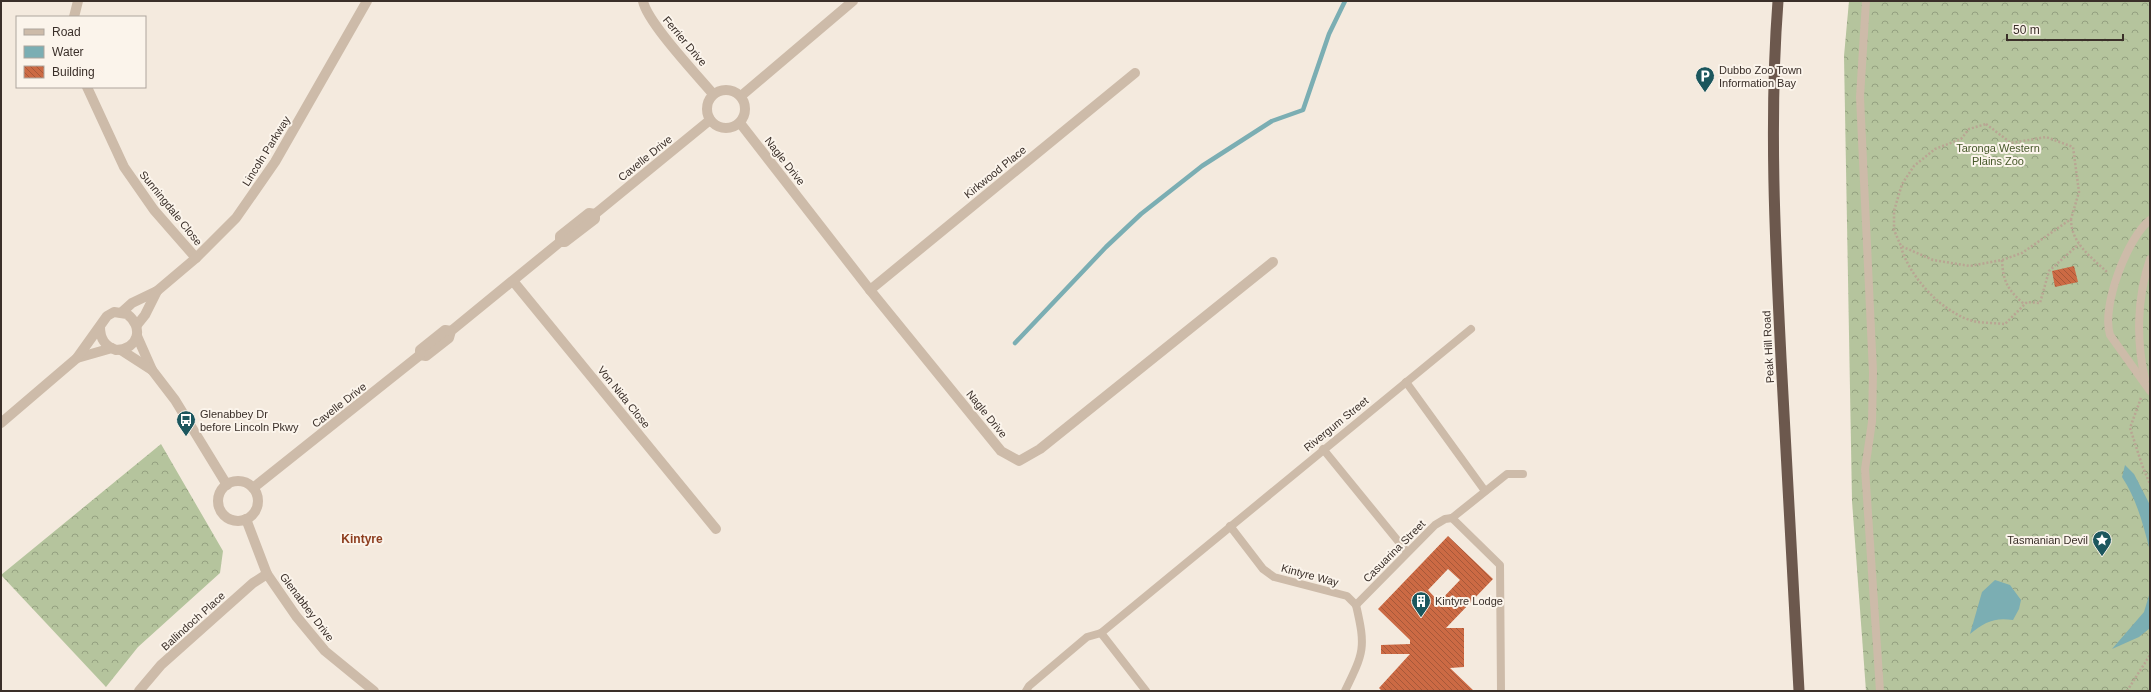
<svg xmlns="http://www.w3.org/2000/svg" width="2151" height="692" font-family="Helvetica,sans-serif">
<defs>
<pattern id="forest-crowns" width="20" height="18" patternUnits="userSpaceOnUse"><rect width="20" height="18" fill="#b5c49d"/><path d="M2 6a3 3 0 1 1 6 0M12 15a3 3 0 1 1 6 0" fill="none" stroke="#94a080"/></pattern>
<pattern id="building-back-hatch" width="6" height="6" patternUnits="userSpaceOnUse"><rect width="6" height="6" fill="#cc6a44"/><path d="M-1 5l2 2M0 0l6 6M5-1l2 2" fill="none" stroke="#a75839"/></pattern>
</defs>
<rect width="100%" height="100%" fill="#f4eade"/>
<!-- forest -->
<g fill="url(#forest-crowns)">
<polygon points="1849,1 2150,1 2150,691 1866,691 1852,501 1844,56"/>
<polygon points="161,444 223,551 220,573 138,647 106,687 1,575"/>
</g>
<!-- water -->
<g fill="#7baeb3">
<path d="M2125 465 2134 474 2150 505V551C2143 524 2137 500 2122 477Z"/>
<path d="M1995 580 2010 585 2021 600 2019 609 2013 620C1995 617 1984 622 1970 634L1982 592Z"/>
<polygon points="2150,592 2150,628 2139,637 2112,649 2144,612"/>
</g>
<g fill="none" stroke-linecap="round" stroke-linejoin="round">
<!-- stream -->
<polyline stroke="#7baeb3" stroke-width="4.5" points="1015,343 1106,247 1141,214 1202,166 1272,121 1303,110 1329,34 1345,1"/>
</g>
<!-- building -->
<g fill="url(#building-back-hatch)" fill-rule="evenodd">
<polygon points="2074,266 2078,282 2055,287 2052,271"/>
<path d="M1448 536 1493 579 1446 628H1464V667L1450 668 1474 691H1382L1379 688 1410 654H1381V645L1410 644V640L1378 609ZM1448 569 1460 580 1439 602 1428 590Z"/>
</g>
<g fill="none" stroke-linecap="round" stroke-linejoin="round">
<!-- path -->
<g stroke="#b9a593" stroke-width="2.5" stroke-dasharray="2 2" stroke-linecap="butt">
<polygon points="1986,124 2011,143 2046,137 2073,147 2079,192 2071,219 2022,253 2002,260 1970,266 1933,260 1901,246 1894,230 1894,211 1902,184 1914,166 1935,149 1961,139 1969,129"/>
<path d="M2071 219C2071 243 2091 257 2107 272"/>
<path d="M1901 247C1910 278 1944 315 1977 322 1986 323 1996 323 2005 324L2027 302 2040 303 2049 271 2079 244"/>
<path d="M2002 260C2003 282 2008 290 2024 304"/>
<polyline points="2141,398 2130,428 2142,465 2150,484"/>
<polyline points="2127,691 2150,655"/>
</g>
<!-- service -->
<g stroke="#cdbba9" stroke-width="8">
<polyline points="1866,1 1860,97 1873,372 1872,422 1865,469 1880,691"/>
<path d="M2150 220C2127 238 2101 307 2110 335L2150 391"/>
<path d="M2145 379C2136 340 2137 297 2150 259"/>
<polyline points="1406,382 1485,491"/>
<polyline points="1323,449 1407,552"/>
<polyline points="1452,518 1500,565 1501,691"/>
<polyline points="1452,518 1507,474 1523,474"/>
<polyline points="1230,526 1263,569 1274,577 1347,596 1356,605"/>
<polyline points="1356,605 1435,525 1445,519 1452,518"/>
<polyline points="1101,633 1146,691"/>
<polyline points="1026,691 1029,686 1087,637 1101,633 1471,329"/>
<path d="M1345 691C1364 652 1366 648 1356 605"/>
</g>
<!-- minor -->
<g stroke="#cdbba9" stroke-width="10">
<path d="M643 1C647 22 697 75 713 94"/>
<polyline points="74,17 78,1"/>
<polyline points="87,87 124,167 154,210 196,258"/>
<circle cx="726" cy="109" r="19"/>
<polyline points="741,96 853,1"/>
<polyline points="740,123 870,290 1001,451 1019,461 1040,449 1273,262"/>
<polyline points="560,242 560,236 589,213 595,214"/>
<polyline points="513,281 716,529"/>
<polyline points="870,290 1135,73"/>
<polyline points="122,312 132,303 157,291 196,258 236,218 275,162 367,1"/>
<polyline points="137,325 145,315 157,291"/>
<polyline points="137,336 152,370 175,400 227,485"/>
<polyline points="121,350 152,370"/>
<polyline points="420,355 426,356 449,338 451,331 560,242 565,242 595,219 595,214 710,120"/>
<polyline points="77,358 112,348"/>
<path d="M1 423 77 358 107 316 114 312 127 314C144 327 139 349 116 350 105 346 100 339 100 327"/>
<circle cx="238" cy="501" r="20"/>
<polyline points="253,488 420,355 420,350 445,330 451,331"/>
<polyline points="246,519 267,574 296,616 325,651 374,691"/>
<polyline points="139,691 161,665 253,583 267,574"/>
</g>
<!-- trunk -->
<path stroke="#6c584d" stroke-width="11" d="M1778 1C1769 119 1775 240 1781 358 1787 469 1793 580 1799 691"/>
</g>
<!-- icons -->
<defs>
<symbol id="parking-pin" viewBox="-11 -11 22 30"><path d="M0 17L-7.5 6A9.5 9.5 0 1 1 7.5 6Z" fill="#1c575e" stroke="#fbf4eb"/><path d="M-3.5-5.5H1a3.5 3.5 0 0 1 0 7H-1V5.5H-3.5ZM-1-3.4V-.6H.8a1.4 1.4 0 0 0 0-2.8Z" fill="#fff"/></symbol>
<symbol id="bus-pin" viewBox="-11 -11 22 30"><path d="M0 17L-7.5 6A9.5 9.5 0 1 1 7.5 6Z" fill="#1c575e" stroke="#fbf4eb"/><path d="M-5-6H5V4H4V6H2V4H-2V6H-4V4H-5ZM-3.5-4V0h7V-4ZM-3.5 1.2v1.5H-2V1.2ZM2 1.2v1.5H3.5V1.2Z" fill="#fff"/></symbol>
<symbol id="sight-pin" viewBox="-11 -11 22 30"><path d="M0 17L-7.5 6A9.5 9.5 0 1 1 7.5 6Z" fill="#1c575e" stroke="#fbf4eb"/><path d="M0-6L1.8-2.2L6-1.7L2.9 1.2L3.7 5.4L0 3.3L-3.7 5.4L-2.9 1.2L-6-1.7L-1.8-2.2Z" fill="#fff"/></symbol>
<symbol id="building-pin" viewBox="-11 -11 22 30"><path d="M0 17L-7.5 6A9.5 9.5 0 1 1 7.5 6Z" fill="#1c575e" stroke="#fbf4eb"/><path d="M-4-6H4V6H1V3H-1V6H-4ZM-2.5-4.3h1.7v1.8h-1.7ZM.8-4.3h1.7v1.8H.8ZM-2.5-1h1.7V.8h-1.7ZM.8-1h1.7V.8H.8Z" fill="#fff"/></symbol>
</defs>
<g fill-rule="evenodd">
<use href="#parking-pin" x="1694" y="65" width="22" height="30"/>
<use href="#bus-pin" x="175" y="409" width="22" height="30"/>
<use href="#sight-pin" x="2091" y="529" width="22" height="30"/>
<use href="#building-pin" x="1410" y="590" width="22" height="30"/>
</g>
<g text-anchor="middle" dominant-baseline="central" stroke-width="4" stroke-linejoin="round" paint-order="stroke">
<!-- street labels -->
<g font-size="11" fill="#3a2f29" stroke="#fbf4eb">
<text transform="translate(685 41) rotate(50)">Ferrier Drive</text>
<text transform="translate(266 151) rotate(-58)">Lincoln Parkway</text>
<text transform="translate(645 158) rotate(-39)">Cavelle Drive</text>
<text transform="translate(785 161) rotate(52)">Nagle Drive</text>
<text transform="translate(995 172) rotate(-39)">Kirkwood Place</text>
<text transform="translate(171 208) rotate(51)">Sunningdale Close</text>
<text transform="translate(1768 347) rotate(-93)">Peak Hill Road</text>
<text transform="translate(624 397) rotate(51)">Von Nida Close</text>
<text transform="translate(339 405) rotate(-38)">Cavelle Drive</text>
<text transform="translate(987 414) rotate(51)">Nagle Drive</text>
<text transform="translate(1336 424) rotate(-39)">Rivergum Street</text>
<text transform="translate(1394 551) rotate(-45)">Casuarina Street</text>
<text transform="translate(1310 575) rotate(15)">Kintyre Way</text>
<text transform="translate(307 607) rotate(53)">Glenabbey Drive</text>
<text transform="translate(193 621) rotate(-42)">Ballindoch Place</text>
</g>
<!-- poi labels -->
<g font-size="11" fill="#3a2f29" stroke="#fbf4eb" text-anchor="start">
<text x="1719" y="70">Dubbo Zoo Town<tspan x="1719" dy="13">Information Bay</tspan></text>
<text x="200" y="414">Glenabbey Dr<tspan x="200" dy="13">before Lincoln Pkwy</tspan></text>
<text x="2088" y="540" text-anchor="end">Tasmanian Devil</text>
<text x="1435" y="601">Kintyre Lodge</text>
</g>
<!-- park labels -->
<g font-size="11" fill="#47592b" stroke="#fbf4eb">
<text x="1998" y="148">Taronga Western<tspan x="1998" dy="13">Plains Zoo</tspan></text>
</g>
<!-- neighbourhood labels -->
<g font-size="12" font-weight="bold" fill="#8d3d1e" stroke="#fbf4eb">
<text x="362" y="539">Kintyre</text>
</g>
</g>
<!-- border -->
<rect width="2151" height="692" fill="none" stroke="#3a2f29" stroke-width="4"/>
<!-- legend -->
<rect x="16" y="16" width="130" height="72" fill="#fbf4eb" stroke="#aea59d"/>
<rect x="24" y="29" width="20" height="6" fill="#cdbba9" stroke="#aea59d"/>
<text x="52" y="36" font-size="12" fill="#3a2f29">Road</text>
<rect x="24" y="46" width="20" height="12" fill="#7baeb3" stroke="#aea59d"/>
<text x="52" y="56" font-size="12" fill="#3a2f29">Water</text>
<rect x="24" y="66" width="20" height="12" fill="url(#building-back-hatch)" stroke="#aea59d"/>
<text x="52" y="76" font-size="12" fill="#3a2f29">Building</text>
<!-- scale -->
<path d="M2007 34v6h116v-6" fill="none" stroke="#3a2f29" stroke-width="2"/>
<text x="2013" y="34" font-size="12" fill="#3a2f29" stroke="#fbf4eb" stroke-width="3" paint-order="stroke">50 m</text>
</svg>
